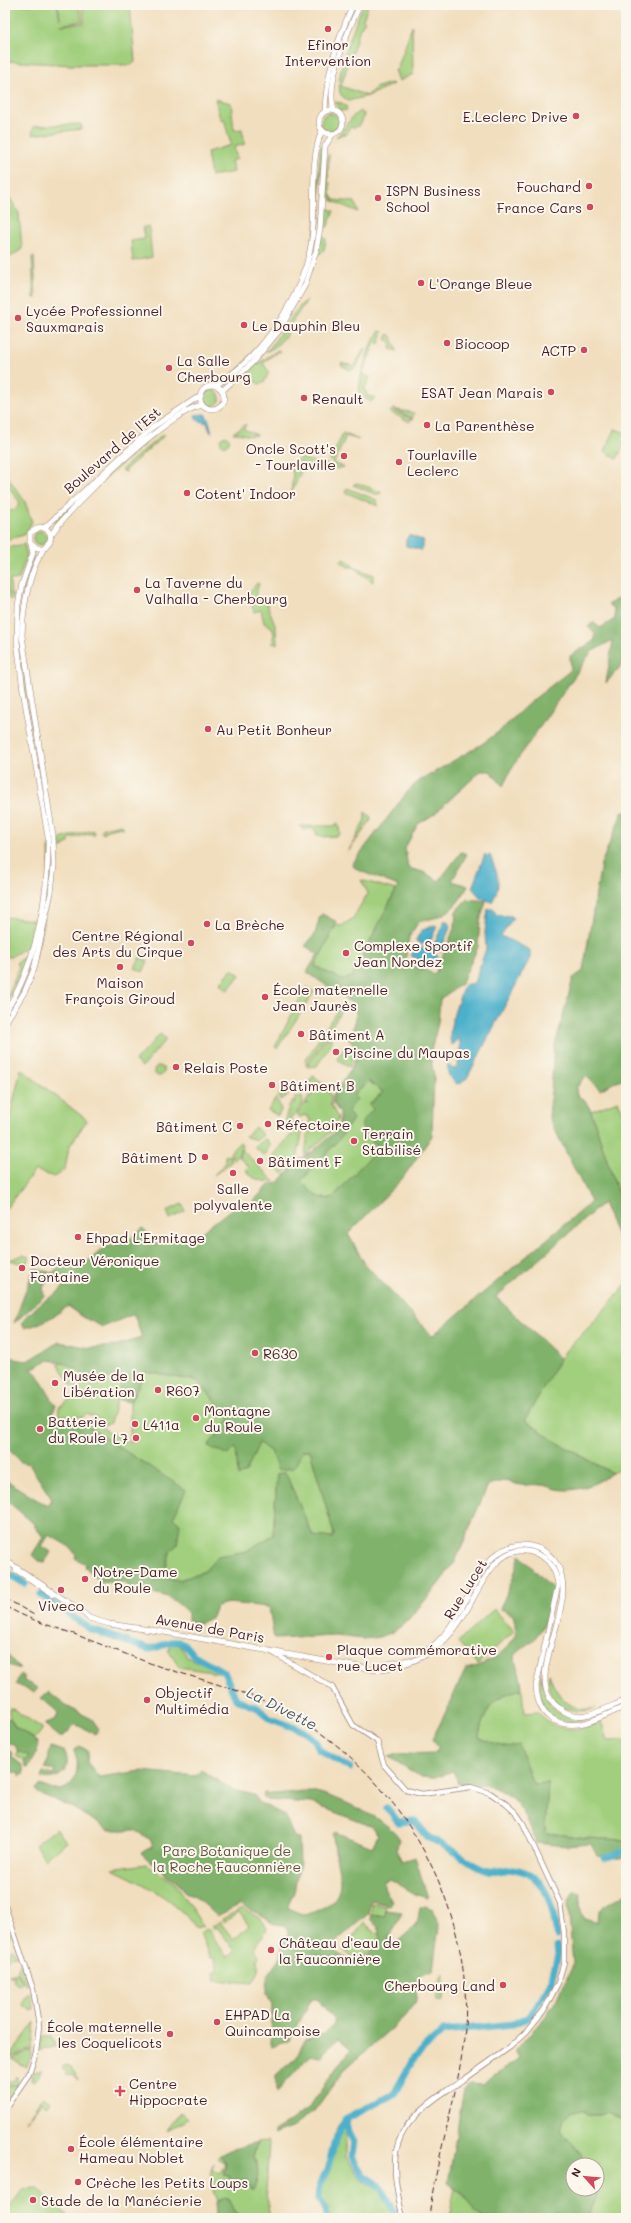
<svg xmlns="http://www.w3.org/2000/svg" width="631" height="2223" font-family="Mali,sans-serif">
<rect width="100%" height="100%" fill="#fbf7ec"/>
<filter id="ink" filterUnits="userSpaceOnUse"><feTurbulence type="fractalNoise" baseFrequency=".025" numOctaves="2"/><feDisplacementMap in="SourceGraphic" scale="8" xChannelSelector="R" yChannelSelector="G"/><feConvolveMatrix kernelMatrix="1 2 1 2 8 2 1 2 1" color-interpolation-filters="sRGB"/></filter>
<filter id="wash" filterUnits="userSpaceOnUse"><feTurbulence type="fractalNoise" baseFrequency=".012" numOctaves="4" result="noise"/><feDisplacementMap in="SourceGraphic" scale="16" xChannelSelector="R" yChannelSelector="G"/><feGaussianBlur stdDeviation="0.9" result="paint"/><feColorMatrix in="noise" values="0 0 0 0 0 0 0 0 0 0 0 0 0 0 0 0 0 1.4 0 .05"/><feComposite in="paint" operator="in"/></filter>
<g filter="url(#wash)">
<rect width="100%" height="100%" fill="#f1debe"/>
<!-- green -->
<g fill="#a1cf7d" stroke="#767754">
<polygon points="5,5 57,5 60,19 58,5 79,5 82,21 61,25 84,23 82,5 130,5 135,62 132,65 72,65 5,61"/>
<path d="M363 5H368L363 20 365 21 360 28 341 86 367 96 375 88 391 83 393 84 368 96 348 101 341 95C333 78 355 23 363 5Z"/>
<polygon points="412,26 413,74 399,81 395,70 397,70"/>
<polygon points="215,99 231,103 234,130 242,129 245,144 234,147 237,159 231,161 234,172 211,176 207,152 231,145 224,119 220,119"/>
<polygon points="334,102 342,103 346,106 347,110 340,111"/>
<path d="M360 111 364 114 361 124 354 128 350 127 346 135 343 134 336 137C346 129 349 117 360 111Z"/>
<circle cx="330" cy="122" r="9"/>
<polygon points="81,124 82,129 32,135 34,126"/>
<polygon points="320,146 323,146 319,198 318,198"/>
<polygon points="329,154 328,182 330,183 330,194 334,200 355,202 358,212 326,198 327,158"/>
<polygon points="5,190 19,213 22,249 5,261"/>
<polygon points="329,209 334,211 327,228 323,224 323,214"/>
<path d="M316 214H319C315 276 284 333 236 373 253 352 280 324 293 301 309 276 315 243 316 214Z"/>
<polygon points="143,227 149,227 152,257 133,261 131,241 145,239"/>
<polygon points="322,235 326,239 324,250 320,254 318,251"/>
<polygon points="32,257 34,257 36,298 34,298"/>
<path d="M307 300 286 331 288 334 275 347 266 352C278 339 294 308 307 300Z"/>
<path d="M380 331 383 332 379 344 375 343 362 374 370 377 364 390 367 392 366 395 375 398 371 402 359 394C360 375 367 346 380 331Z"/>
<polygon points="388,334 392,337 397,351 390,349 391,346 388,339 386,340"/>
<polygon points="365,348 357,367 350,370 341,365 341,363 354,366"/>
<polygon points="278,350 281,352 278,351 263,363 269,372 265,381 260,384 246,378 244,374 246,372"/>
<circle cx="212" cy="398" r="8"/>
<polygon points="189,405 67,512 56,524 54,523 65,510 150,432"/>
<polygon points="393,409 414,413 412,420 411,417"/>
<polygon points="392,410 410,418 410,422 390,412"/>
<path d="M246 424 244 429 257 435C248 438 242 432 233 433Z"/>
<polygon points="615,429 626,433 626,440 617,459 605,451"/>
<polygon points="343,433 359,440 346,436 334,463 344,467 336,469 329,457 332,457"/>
<polygon points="163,434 165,435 126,469 126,472 121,470"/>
<circle cx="225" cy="441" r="4.5"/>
<polygon points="301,456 301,458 324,465 326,463 332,470 325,471 296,461"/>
<polygon points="296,467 302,469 291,494 293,473 291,470"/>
<polygon points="5,473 25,502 32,522 24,535 5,540 5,513 16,509 20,503 5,481"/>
<polygon points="357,483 381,492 380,494 375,494 353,485"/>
<polygon points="347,488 377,500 378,506 345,492"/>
<circle cx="40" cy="538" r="7"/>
<polygon points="24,544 27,555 19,579 10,580 11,595 14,596 12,600 9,599 5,574 5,548"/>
<path d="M34 558 36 559 23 598 20 634 37 753C24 681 8 630 34 558Z"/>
<polygon points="342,559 350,562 353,567 374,575 373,582 353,567 348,567 340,561"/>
<polygon points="257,583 259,584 255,597 266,601 276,627 277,644 272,643 274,634 272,627 264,623 261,610 254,612 251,602 248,602 247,596"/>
<polygon points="365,812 371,817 371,820 348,852 365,820"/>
<polygon points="338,823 340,834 338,836 323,837 315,834 318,832 310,828 305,830 299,826 334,826"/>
<polygon points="121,824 124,827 122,830 121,827 104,831 104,834 101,832 103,828"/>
<polygon points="93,830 95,833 93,836 93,833 69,839 69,843 65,844 62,849 60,847 60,840 63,838"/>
<path d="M49 845C59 863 39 948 31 970 26 982 21 994 14 1006 13 1002 27 975 30 968 43 929 51 885 49 845Z"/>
<polygon points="361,880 396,890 357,969 353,977 342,980 315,966 336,925 342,926 353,918 368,893"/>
<polygon points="5,917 33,920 29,946 10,957 5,956"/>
<polygon points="24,957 26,960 7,1002 6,1001 19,966 16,963"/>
<polygon points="140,957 148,961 143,972 135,968"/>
<polygon points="232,969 240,975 228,990 220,984"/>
<polygon points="306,987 314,992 277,1049 275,1047"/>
<polygon points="342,1003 345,1005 306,1066 306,1059"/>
<polygon points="160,1034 166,1039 142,1067 135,1061"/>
<polygon points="327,1037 333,1040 317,1066 307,1067"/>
<polygon points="345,1046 354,1052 350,1067 337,1059"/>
<circle cx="159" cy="1071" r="5"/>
<polygon points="21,1069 87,1120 69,1147 65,1169 54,1177 35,1170 5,1210 5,1137"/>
<polygon points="313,1076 329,1087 328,1093 331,1095 331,1105 338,1118 334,1129 305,1155 310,1119 305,1115 300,1117 297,1115 305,1103 308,1104 306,1102 309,1097 307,1096 312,1097 314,1084 309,1082"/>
<path d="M368 1081 383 1092 369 1105 373 1109 366 1134 378 1148 333 1197C319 1203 310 1190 301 1181L334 1145 353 1096Z"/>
<polygon points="283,1089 290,1094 281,1100 279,1094"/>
<polygon points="302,1096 303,1103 294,1117 292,1116 290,1119 293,1121 289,1125 285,1119 290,1104 293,1105 294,1103 291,1102 293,1100 295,1102 295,1097"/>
<polygon points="277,1097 281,1110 278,1116 268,1110"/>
<polygon points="618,1101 626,1120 626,1218 591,1111"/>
<polygon points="302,1123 304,1124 297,1159 283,1174 272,1163 276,1152 291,1135 294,1136"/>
<polygon points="255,1127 263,1135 257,1140 245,1137"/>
<polygon points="264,1139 267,1140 270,1145 265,1156 254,1147"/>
<polygon points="240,1142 242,1144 238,1156 234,1160 230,1152"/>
<path d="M241 1149 274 1181C264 1183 251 1179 246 1170L249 1167 239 1157Z"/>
<polygon points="230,1155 231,1162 214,1175 225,1163 225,1156"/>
<polygon points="182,1204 185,1211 170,1219 167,1211"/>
<polygon points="23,1255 29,1257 29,1261 24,1264 9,1260"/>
<polygon points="626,1284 626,1465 612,1473 553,1440 525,1420 546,1381 566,1350 593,1323"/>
<polygon points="63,1362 81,1371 93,1383 112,1376 122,1382 110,1423 103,1425 102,1420 86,1414 83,1417 58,1416 59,1407 78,1394 76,1387 72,1386 58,1364"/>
<polygon points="145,1372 198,1381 230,1418 236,1447 246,1472 259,1442 270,1451 310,1450 334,1534 332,1538 313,1536 285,1472 277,1475 273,1535 247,1551 218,1556 205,1571 179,1580 163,1577 103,1436 83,1422 86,1419 130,1443 130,1402"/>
<polygon points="494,1609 514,1631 478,1664 458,1642"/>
<polygon points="173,1644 180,1645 187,1657 220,1670 224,1674 179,1667 168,1650 171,1648 169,1645"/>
<path d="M549 1673C554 1694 572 1715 596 1708 570 1718 543 1703 549 1673Z"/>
<path d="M541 1674C545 1695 548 1715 576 1718 581 1719 587 1717 591 1717 555 1732 535 1709 541 1674Z"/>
<path d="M522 1689 524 1713 538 1712C559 1735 576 1730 602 1723L607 1741 626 1740V1840L586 1838 548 1833 545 1830 548 1783 533 1784 511 1747 491 1744 479 1737C480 1724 489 1704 501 1697 507 1693 515 1691 522 1689Z"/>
<path d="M9 1709H13L42 1728V1730L35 1739C22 1732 8 1726 9 1709Z"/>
<polygon points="19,1750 29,1755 26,1762 16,1756"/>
<polygon points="56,1829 67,1842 45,1859 35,1845"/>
<path d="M146 1864 175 1883 203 1926 196 1928C176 1900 143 1883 112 1869Z"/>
<polygon points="372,1904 386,1906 385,1916 371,1914"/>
<path d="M243 1908 259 1918 267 1927C266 1937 248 1944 259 1956L257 1960 259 1971 253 1983 215 1980 213 1972 218 1971 214 1957 210 1958 200 1933 207 1928 227 1957 235 1951 217 1927 214 1929 212 1926 220 1922 233 1939 249 1926 239 1912 224 1923 222 1919Z"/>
<polygon points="5,1923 11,1937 7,1941 5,1940"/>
<polygon points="364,1923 381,1936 360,1963 343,1950"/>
<polygon points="12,1948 17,1955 11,1956 5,1963 5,1957"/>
<polygon points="20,1961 27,1984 26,1986 17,1971"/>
<polygon points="17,1973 23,1983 18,1985 13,1981 15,1975 12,1977 9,1975"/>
<polygon points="444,1973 443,2000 439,2001 435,1998 442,1990 435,1989"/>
<polygon points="30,1993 34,2009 32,2011 23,2005 25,1997 27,1998 27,1995"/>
<polygon points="35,2022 32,2050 27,2050 13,2057 10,2056"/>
<polygon points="43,2036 52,2036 57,2046 39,2051 41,2038"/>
<polygon points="28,2051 32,2052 27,2066 22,2065 13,2059"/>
<polygon points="64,2064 70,2067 79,2080 72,2075 70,2076 66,2074 67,2071 64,2070"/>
<polygon points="42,2070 34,2081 31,2080 34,2072"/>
<polygon points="17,2076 18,2084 5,2087 5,2084 7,2085 10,2080 12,2082"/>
<polygon points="18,2085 9,2098 7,2099 8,2097 5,2095 5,2088"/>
<polygon points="43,2097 51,2102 48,2106 42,2102 26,2122"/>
<path d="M572 2110C579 2110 584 2109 588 2115H600L609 2112 626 2123V2218H588C596 2198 601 2186 597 2165L586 2160 561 2130 564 2119Z"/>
<polygon points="181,2112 188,2119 167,2130 179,2114"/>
<polygon points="346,2119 346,2157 361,2179 376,2187 387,2198 395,2218 326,2218 320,2193 332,2159 333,2135 339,2124"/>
<path d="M269 2141 266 2193 270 2218H242L234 2211 227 2197 218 2201 210 2180 213 2181C209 2174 211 2170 214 2163L212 2170 220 2173 225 2163 217 2158 220 2155 226 2163 223 2175 229 2176 232 2182 247 2181 252 2191C256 2181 262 2166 253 2158L257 2142Z"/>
<path d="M455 2187C467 2196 472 2210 484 2218H449Z"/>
<polygon points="36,2188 60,2207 68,2218 5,2218 5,2214 23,2189"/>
</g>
<!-- forest -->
<g fill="#80b26c" stroke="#65684c" fill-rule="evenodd">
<path d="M626 593V660L606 683 613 640 591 652 513 766 503 786 490 771H481L433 815 418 824 405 848 408 868 423 872 439 881 461 852 467 854 452 881 468 886C456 909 444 918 419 921L409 937 405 963 435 974 455 926 456 911 467 899 486 901 480 921 478 947 461 984 440 999 438 1023 430 1055 434 1076 432 1136 402 1179 348 1234 365 1264 432 1336 591 1202 549 1118 554 1050 573 978 583 971 601 864 622 813 626 811V1079L619 1080 600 1090 586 1076 576 1088 577 1096 585 1100 591 1111 626 1218V1257L603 1203 496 1297 560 1358 525 1420 553 1440 612 1473C596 1484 577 1493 557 1489 552 1488 547 1485 542 1485 525 1483 524 1489 507 1480L488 1485 455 1562 431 1594 404 1624 393 1632 380 1637 364 1639 335 1636 274 1639 269 1607 228 1603 216 1606 212 1617 200 1623 188 1621V1613C176 1600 157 1587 140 1598L124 1582H101L85 1567 86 1564 75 1558 76 1555 70 1547 49 1535 42 1546 51 1552 45 1562 38 1561 32 1555 43 1537 33 1523 5 1499 7 1481C21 1489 33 1499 48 1505L51 1498 29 1464 21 1462 5 1446V1349L15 1359 27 1361 59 1342 90 1348 114 1346 142 1338 134 1314 103 1327 83 1317 68 1306C54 1316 41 1325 24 1328L22 1322C29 1314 36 1307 44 1301 53 1295 63 1292 67 1280L62 1276 47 1280 43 1288 44 1296 14 1323 34 1268 52 1273 62 1264 80 1268 105 1247 125 1243 143 1228 156 1244 169 1235 190 1241 238 1204 246 1208 269 1185 279 1182 298 1161 312 1152 337 1130 340 1119V1113L333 1103V1095L351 1069 357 1055 355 1047 348 1038C354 1025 362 1014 350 1002L307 972 318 954 305 946 315 934 320 916 322 914 337 922 315 966 342 980 352 977 398 886 358 870 353 866V863L408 791 419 781 482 744 501 730 529 703 571 670 570 656 595 640V633L588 627 593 622 600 628 615 619 614 608 608 605ZM369 1081 383 1092 369 1105 373 1109 362 1122V1128L378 1148 333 1197C320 1203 310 1190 301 1181L341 1137 353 1119 348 1111 357 1099 353 1095ZM48 1360C67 1362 80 1370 93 1383L112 1376 121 1383 119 1400 130 1402 145 1372 198 1381 230 1418 208 1446 228 1455 236 1447 238 1477 246 1472 259 1443 270 1451 278 1470 294 1468 303 1450H310L334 1534 332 1538 313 1536 285 1472 277 1474 273 1535 247 1551 218 1556 205 1571 179 1580 163 1577 171 1550 177 1545 180 1524 173 1518 186 1490 77 1420 58 1418 53 1415V1412L56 1406 37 1374 31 1369Z"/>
<path d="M520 1555 553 1589C547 1624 544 1634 514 1655 516 1667 522 1677 522 1689 515 1691 507 1693 501 1697 489 1704 480 1724 479 1737 492 1744 505 1749 519 1745L533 1784 548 1783 545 1830 548 1833 586 1838 626 1840V1859L597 1856 591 1844 567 1846 536 1843C527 1816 517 1792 485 1785 477 1783 467 1785 459 1784L453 1771 432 1778 421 1777 389 1757 398 1754 435 1753 439 1748 432 1739C445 1716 454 1692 466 1669 484 1666 512 1651 516 1631 517 1626 514 1620 513 1615L506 1611 500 1609 513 1578Z"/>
<polygon points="5,1652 20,1669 5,1664"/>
<polygon points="20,1674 24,1677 24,1681 38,1688 34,1693 16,1684"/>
<polygon points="48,1692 66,1706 92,1719 99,1729 95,1734 75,1724 65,1735 60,1737 44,1724 56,1719 58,1712 41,1698"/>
<polygon points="5,1718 11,1719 15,1727 38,1742 37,1751 28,1768 25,1766 24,1762 29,1756 18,1751 15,1745 9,1744 5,1746"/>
<path d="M80 1746 88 1751 87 1762 99 1777 141 1771 196 1776 201 1770 233 1790 254 1795 260 1803 284 1815 294 1837 299 1838 300 1863 294 1892 287 1908 304 1915C359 1899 335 1875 333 1834L335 1832 372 1847 378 1835 373 1827 311 1803 268 1800 263 1797 264 1793C279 1796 292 1791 307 1791 325 1790 394 1822 400 1840L396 1850 402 1861 415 1857 428 1898 417 1895 390 1879 384 1881V1887L392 1902 390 1905 371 1901 368 1914 340 1938 332 1947 336 1952 360 1966 380 1940 378 1926 370 1919 371 1914 385 1916 386 1910 402 1912 389 1939 393 1946 417 1924 420 1908 425 1906 433 1909 439 1926 433 1970 419 1975 417 2000 404 2017 344 2070 314 2111 294 2126 274 2134V2131L307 2110 351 2049 338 2038 320 2057 311 2055 276 2093V2075L297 2057 304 2040 324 2034 334 2024V2020L317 1998H312L290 2040 273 2047 271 2044 272 2005 267 1993 268 1975 279 1959 282 1949V1942L288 1936V1931L285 1925 274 1924 241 1904 217 1916 195 1896 185 1892 177 1882 166 1875 159 1865 151 1862 141 1853 153 1847 151 1840 134 1830H109L71 1807 38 1793 36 1789 40 1785C45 1786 50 1790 55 1790 75 1792 82 1766 74 1751Z"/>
<path d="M51 1747 65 1752C73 1771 58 1781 41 1778L43 1772 53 1775 55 1770 45 1768Z"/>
<polygon points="5,1748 13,1753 12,1757 22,1765 24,1771 23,1775 20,1776 18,1772 5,1773 5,1765 9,1763"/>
<path d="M575 1891 581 1893 580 1907 583 1917 598 1922 599 1910 626 1893V2123L609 2112 600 2115H588L585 2111H572L564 2119 561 2130 586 2160 595 2165H573V2189H597V2167C606 2181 593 2205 588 2218H560L556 2216V2212L553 2218H484L476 2213 463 2193 448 2183 464 2089 470 2084 482 2085 519 2058 515 2050 545 2017 559 1996 573 1965 568 1902Z"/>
<path d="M257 2142 253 2158C260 2164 259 2184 252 2191L247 2181 242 2180 237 2184 232 2182 229 2176 223 2175 226 2163 220 2155 230 2150Z"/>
<polygon points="227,2197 234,2211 242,2218 217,2218 216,2202"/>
</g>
<!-- water -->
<g fill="#4bb0ca" stroke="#4a687a">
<polygon points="205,414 209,421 212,432 210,432 207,423 197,420 195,415"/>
<polygon points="409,535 424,541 421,550 406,546 406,540"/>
<path d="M485 854 486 857 490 855C497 874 503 883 492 902L481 898 472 888Z"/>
<path d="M488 909H494L496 915 512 916 513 918 501 936 530 950V958L467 1078 462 1083 457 1084C450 1078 446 1074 448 1065L453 1069 458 1067C458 1058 462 1047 459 1039L451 1045C447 1026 458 1003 464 985L474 983 486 949 485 932Z"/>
<polygon points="445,920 451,925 440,952 432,949"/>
<polygon points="434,925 437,926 428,947 417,942 416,940 421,931"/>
<polygon points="416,945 438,956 433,966 411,956"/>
</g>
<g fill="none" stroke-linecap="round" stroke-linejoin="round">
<!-- river -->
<g stroke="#4bb0ca" stroke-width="7">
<polyline points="5,1571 25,1584"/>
<path d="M41 1595 92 1630 148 1649C162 1649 166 1638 183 1643L192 1654 224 1672 236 1699 258 1708 269 1718 303 1731 315 1740 319 1750 350 1768"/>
<polyline points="387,1808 398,1822 415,1821 428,1837 457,1853"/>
<path d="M461 1856C469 1861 479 1869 489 1871 497 1873 505 1869 513 1869 548 1873 553 1908 557 1936"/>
<polyline points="604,1858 626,1851"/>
<polyline points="346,2119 347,2128 354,2141 352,2157 363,2175 379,2186 384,2193 398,2218"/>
<polyline points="326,2218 325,2210 319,2199 320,2187 330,2161 336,2136 346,2119 394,2094 414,2058 443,2031 513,2024 530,2016 550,1984 558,1955 557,1946"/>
</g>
</g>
</g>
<g filter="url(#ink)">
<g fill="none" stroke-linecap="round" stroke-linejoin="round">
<defs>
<g id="secondary">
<polyline points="270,1651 332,1687 353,1725 377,1741 384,1765 406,1790 422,1794 471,1787 490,1793 506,1804 516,1813 523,1823 545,1871 560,1903 564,1933 564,1962 558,1983 544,2010 527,2031 510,2047 465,2079"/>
<polyline points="5,1906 33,1989 39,2026 36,2052 29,2074 5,2109"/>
<path d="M403 2218C387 2151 391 2128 449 2089"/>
</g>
<g id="primary">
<circle cx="331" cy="122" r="12"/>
<path d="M334 110C325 84 348 30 360 5"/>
<path d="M325 111C326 74 338 38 353 5"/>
<circle cx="212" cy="397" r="12"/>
<path d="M215 386C266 354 310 287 313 227 315 197 310 159 322 130"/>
<polyline points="222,391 252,363 279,331 305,285 316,251 320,229 325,146 333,134"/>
<polyline points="44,528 153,427 201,395"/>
<path d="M51 535C70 506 171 409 203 405"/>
<path d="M5 1012C37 966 49 892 48 837L23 690 17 641 18 605 22 584 33 553 30 540V533L40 527C48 528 52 533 50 541L44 548H37L30 542"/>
<path d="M5 1023 25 991 34 969 51 893 54 865 53 836 22 636C23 606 28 574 44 548"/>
<polyline points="5,1560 78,1609"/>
<polyline points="16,1570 53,1594"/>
<path d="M76 1607 89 1618 109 1624 164 1632 376 1670C399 1667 421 1661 438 1646 449 1637 458 1625 465 1613 480 1588 498 1537 537 1554 550 1559 556 1571 558 1585L536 1686C537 1698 539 1708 548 1716 572 1736 602 1716 626 1706"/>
<path d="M425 1652C459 1630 467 1586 492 1558 503 1548 517 1543 531 1546 540 1548 548 1553 554 1560 586 1600 518 1678 558 1707 566 1714 576 1717 586 1715 600 1713 613 1705 626 1700"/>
<polyline points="379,1666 409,1660"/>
</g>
</defs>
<!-- secondary casing -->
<use href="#secondary" stroke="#9e7e74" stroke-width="6"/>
<!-- primary casing -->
<use href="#primary" stroke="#9e7e74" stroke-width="6"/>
<!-- secondary -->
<use href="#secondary" stroke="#fff" stroke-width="4.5"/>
<!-- primary -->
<use href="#primary" stroke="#fff" stroke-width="5"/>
<!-- rail -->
<g stroke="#4a1f2b" stroke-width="1" stroke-dasharray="6 3" stroke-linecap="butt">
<polyline points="5,1598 34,1615"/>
<path d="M5 1606C27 1619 51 1626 74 1634 103 1645 132 1657 161 1667 193 1677 226 1686 257 1698 384 1749 474 1891 465 2028 460 2092 436 2154 429 2218"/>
</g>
<defs>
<polyline id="secondary-bridge" points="449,2089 465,2079"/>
</defs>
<!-- secondary-bridge casing -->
<use href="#secondary-bridge" stroke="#9e7e74" stroke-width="6" stroke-linecap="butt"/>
<!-- secondary-bridge -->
<use href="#secondary-bridge" stroke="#fff" stroke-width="4.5"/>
</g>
</g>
<!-- markers -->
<g fill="#d1495b" stroke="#fbf7ec" stroke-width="1.5">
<circle cx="328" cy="29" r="4"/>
<circle cx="576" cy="116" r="4"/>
<circle cx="589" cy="186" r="4"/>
<circle cx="378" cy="198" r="4"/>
<circle cx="590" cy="207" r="4"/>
<circle cx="421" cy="283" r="4"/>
<circle cx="18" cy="318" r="4"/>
<circle cx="244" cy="325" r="4"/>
<circle cx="447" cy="343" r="4"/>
<circle cx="584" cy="350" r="4"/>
<circle cx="169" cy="368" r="4"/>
<circle cx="551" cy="392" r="4"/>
<circle cx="304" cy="398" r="4"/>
<circle cx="427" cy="425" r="4"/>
<circle cx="344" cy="456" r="4"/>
<circle cx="399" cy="462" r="4"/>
<circle cx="187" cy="493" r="4"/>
<circle cx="137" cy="590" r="4"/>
<circle cx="208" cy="729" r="4"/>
<circle cx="207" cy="924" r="4"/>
<circle cx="191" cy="943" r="4"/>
<circle cx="346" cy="953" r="4"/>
<circle cx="120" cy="967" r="4"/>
<circle cx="265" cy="997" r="4"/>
<circle cx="301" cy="1034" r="4"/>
<circle cx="336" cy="1052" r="4"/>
<circle cx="176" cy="1067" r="4"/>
<circle cx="272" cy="1085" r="4"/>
<circle cx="268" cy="1124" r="4"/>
<circle cx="240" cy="1126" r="4"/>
<circle cx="354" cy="1141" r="4"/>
<circle cx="205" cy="1157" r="4"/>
<circle cx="260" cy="1161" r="4"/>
<circle cx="233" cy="1173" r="4"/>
<circle cx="78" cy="1237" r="4"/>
<circle cx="22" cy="1268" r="4"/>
<circle cx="255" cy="1353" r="4"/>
<circle cx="55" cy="1383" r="4"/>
<circle cx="158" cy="1390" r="4"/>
<circle cx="196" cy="1418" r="4"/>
<circle cx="135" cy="1424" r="4"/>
<circle cx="40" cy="1429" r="4"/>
<circle cx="136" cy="1438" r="4"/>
<circle cx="85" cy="1579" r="4"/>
<circle cx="61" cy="1590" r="4"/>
<circle cx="329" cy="1657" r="4"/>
<circle cx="147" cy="1700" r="4"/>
<circle cx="271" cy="1950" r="4"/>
<circle cx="503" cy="1985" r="4"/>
<circle cx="217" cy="2022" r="4"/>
<circle cx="170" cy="2034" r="4"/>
<path d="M118 2085h4v4h4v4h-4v4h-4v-4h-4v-4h4z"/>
<circle cx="71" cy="2149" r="4"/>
<circle cx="78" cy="2182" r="4"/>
<circle cx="33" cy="2200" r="4"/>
</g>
<g text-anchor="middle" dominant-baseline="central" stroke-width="4" stroke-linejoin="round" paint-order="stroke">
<!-- poi labels -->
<g font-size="14" fill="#4a1f2b" stroke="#fbf7ec" text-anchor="start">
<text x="328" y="44" text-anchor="middle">Efinor<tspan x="328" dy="16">Intervention</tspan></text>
<text x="568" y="116" text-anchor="end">E.Leclerc Drive</text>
<text x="581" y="186" text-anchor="end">Fouchard</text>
<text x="386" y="190">ISPN Business<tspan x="386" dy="16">School</tspan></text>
<text x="582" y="207" text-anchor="end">France Cars</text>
<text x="429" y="283">L'Orange Bleue</text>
<text x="26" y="310">Lycée Professionnel<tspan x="26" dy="16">Sauxmarais</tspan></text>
<text x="252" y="325">Le Dauphin Bleu</text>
<text x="455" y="343">Biocoop</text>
<text x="576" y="350" text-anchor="end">ACTP</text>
<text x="177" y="360">La Salle<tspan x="177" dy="16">Cherbourg</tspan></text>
<text x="543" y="392" text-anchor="end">ESAT Jean Marais</text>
<text x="312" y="398">Renault</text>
<text x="435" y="425">La Parenthèse</text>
<text x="336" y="448" text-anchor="end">Oncle Scott's<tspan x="336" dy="16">- Tourlaville</tspan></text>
<text x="407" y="454">Tourlaville<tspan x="407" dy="16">Leclerc</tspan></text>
<text x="195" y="493">Cotent' Indoor</text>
<text x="145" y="582">La Taverne du<tspan x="145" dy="16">Valhalla - Cherbourg</tspan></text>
<text x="216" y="729">Au Petit Bonheur</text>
<text x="215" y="924">La Brèche</text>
<text x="183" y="935" text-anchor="end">Centre Régional<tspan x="183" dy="16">des Arts du Cirque</tspan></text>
<text x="354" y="945">Complexe Sportif<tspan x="354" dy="16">Jean Nordez</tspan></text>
<text x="120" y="982" text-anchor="middle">Maison<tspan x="120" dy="16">François Giroud</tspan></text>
<text x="273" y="989">École maternelle<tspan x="273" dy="16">Jean Jaurès</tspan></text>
<text x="309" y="1034">Bâtiment A</text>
<text x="344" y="1052">Piscine du Maupas</text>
<text x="184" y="1067">Relais Poste</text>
<text x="280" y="1085">Bâtiment B</text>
<text x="276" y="1124">Réfectoire</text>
<text x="232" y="1126" text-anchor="end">Bâtiment C</text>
<text x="362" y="1133">Terrain<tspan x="362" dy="16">Stabilisé</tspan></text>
<text x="197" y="1157" text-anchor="end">Bâtiment D</text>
<text x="268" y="1161">Bâtiment F</text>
<text x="233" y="1188" text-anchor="middle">Salle<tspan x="233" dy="16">polyvalente</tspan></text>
<text x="86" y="1237">Ehpad L'Ermitage</text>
<text x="30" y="1260">Docteur Véronique<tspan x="30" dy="16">Fontaine</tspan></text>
<text x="263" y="1353">R630</text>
<text x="63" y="1375">Musée de la<tspan x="63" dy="16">Libération</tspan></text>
<text x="166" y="1390">R607</text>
<text x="204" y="1410">Montagne<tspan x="204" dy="16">du Roule</tspan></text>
<text x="48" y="1421">Batterie<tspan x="48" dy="16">du Roule</tspan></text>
<text x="143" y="1424">L411a</text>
<text x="128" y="1438" text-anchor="end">L7</text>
<text x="93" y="1571">Notre-Dame<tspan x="93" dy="16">du Roule</tspan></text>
<text x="61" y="1605" text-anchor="middle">Viveco</text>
<text x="337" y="1649">Plaque commémorative<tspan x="337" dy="16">rue Lucet</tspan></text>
<text x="155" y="1692">Objectif<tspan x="155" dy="16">Multimédia</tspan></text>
<text x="279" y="1942">Château d'eau de<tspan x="279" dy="16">la Fauconnière</tspan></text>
<text x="495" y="1985" text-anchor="end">Cherbourg Land</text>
<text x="225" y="2014">EHPAD La<tspan x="225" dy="16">Quincampoise</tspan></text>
<text x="162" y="2026" text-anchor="end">École maternelle<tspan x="162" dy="16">les Coquelicots</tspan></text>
<text x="129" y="2083">Centre<tspan x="129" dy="16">Hippocrate</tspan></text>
<text x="79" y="2141">École élémentaire<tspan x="79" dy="16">Hameau Noblet</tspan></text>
<text x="86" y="2182">Crèche les Petits Loups</text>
<text x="41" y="2200">Stade de la Manécierie</text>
</g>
<!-- street labels -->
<g font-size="14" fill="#4a1f2b" stroke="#fbf7ec">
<text transform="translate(112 450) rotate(-41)">Boulevard de l'Est</text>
<text transform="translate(465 1589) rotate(-58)">Rue Lucet</text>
<text transform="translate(210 1628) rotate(10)">Avenue de Paris</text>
</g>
<!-- park labels -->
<g font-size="14" fill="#645444" stroke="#fbf7ec">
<text x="227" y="1850">Parc Botanique de<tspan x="227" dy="16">la Roche Fauconnière</tspan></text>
</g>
<!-- water labels -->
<g font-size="15" font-style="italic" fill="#4a596b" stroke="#fbf7ec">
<text transform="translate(282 1708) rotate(27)">La Divette</text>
</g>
</g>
<!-- margin -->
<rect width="631" height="2223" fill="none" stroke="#fbf7ec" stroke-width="20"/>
<!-- north arrow -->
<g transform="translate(585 2177) rotate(297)"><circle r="19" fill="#fbf7ec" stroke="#b4a19f"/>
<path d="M0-3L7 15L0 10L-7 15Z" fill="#d1495b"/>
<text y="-6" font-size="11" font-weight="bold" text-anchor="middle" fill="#4a1f2b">N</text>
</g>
</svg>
